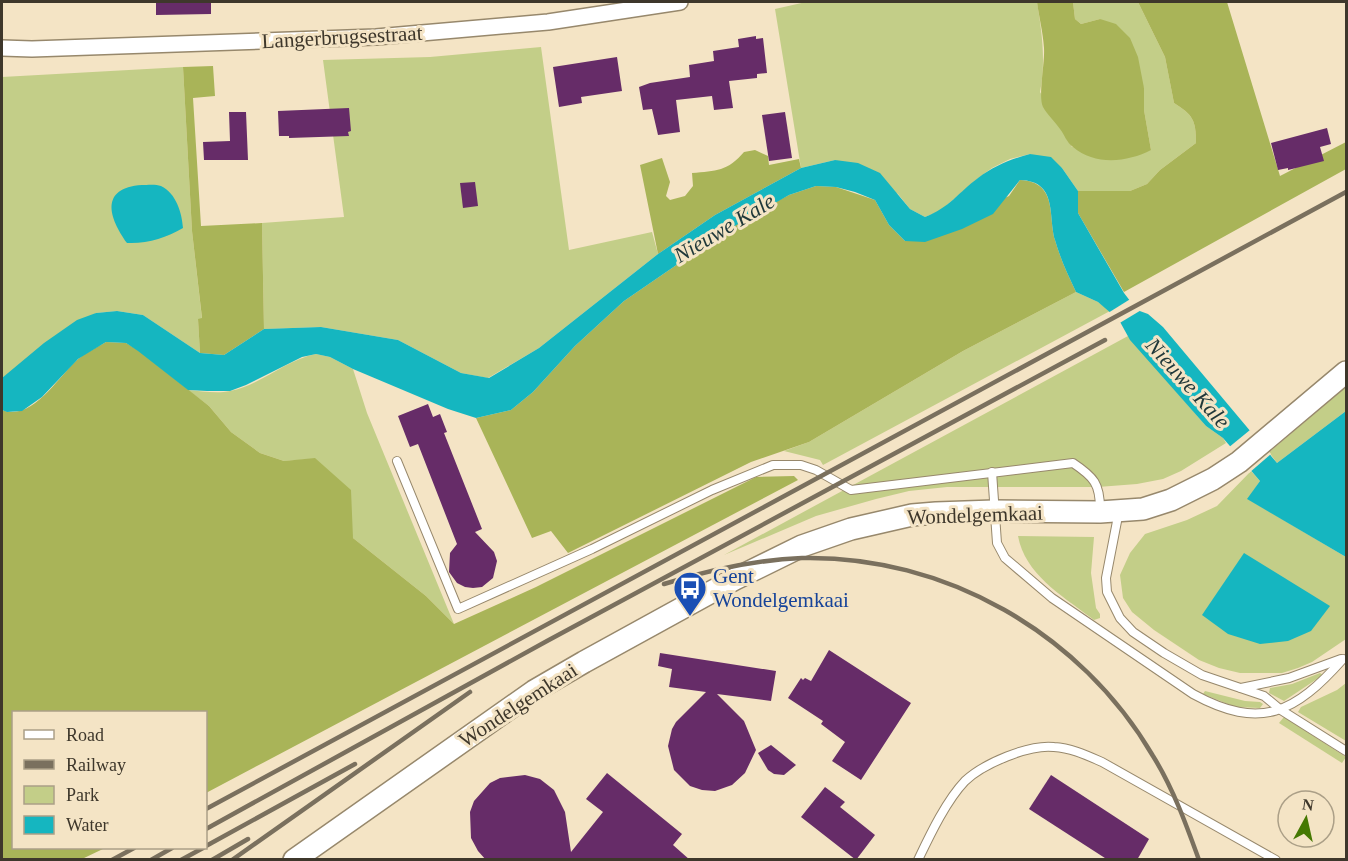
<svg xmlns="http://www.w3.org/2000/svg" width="1348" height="861" font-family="'Times New Roman',serif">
<rect width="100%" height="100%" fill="#f4e4c5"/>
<!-- green -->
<g fill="#c3ce88">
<path d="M806 2H1037C1042 33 1046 61 1040 92L1072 147 1151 150 1144 110V88L1100 19 1081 24 1075 19 1073 2H1138L1165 57 1174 103C1193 115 1196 120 1196 143L1160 170 1147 184 1130 191H1078L1062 168 1030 154 1010 159 992 168 977 179 940 211 925 217 910 209 898 194 835 160 801 168 775 9Z"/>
<polygon points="541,47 569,250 652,232 658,254 539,348 488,378 461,373 398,340 321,327 264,329 262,223 344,217 323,60 430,57"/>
<polygon points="183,67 192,231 202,319 198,319 200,353 143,315 117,311 96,313 2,378 2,77"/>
<polygon points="1076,292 1098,302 1110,311 823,465 820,460 784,451 809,442 963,351"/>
<polygon points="1128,336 1206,426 1223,438 1226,443 1181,471 1163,479 1137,484 1098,487 947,487 909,491 876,499 816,516 724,555"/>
<path d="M316 354 330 357 353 369 367 413 454 624 426 596 353 538 315 459 284 461 260 453 231 432 209 406 188 390C202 391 217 394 230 391 261 385 285 360 316 354Z"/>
<polygon points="1346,387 1346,411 1277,463 1269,452"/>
<polygon points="1251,471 1260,481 1248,499 1346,557 1346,639 1312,662 1298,668 1282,673 1240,673 1219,668 1199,660 1154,630 1132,612 1123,598 1120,575 1130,553 1145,534 1187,520 1217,506"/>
<path d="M1018 536 1094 537 1091 573 1096 608 1100 614V618L1094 620 1090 617C1061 595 1025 574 1018 536Z"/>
<polygon points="1320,673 1323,675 1284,701 1269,693 1270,688 1292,684"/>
<polygon points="1346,683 1346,741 1298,712 1301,707 1337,690"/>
<polygon points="1205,691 1245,701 1260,702 1263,704 1260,708 1235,707 1203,694"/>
<polygon points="1284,717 1346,757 1342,763 1279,723"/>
</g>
<!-- forest -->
<g fill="#a9b458">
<path d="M1037 2H1073L1075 19 1081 24 1100 19 1116 24 1130 38 1138 57 1144 88V110L1151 150C1128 162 1095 166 1073 147 1067 143 1064 134 1060 129 1055 122 1047 114 1043 107 1038 95 1045 63 1044 48 1043 32 1039 17 1037 2Z"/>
<path d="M1138 2H1227L1280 176 1346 142V169L1124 292 1078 213V191H1130L1147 184 1160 170 1196 143C1196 120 1193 115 1174 103L1165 57Z"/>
<polygon points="213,66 215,96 193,98 201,226 262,223 264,329 224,355 200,353 198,319 202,318 192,231 183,67"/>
<path d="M755 150 768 156 769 165 799 159 801 168 715 215 658 254 640 165 662 158 670 182 666 196 670 200 685 196 693 186 692 173C716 171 728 171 744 152Z"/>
<path d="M1020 180C1058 182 1048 216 1055 240 1060 258 1068 275 1076 292L963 351 809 442 751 462 568 553 551 531 532 538 476 418 511 410 533 392 575 346 624 301 726 231 766 207 789 195 816 186 836 187 875 200 889 225 905 241 1009 196Z"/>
<path d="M106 342 126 343 138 350 209 406 231 432 260 453 284 461 315 458 351 490 353 538 426 596 454 624 536 587 756 477 794 476 798 480 206 793V712H14V848H105L82 859H2V410C32 422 58 377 77 360 85 353 96 348 106 342Z"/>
</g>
<!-- water -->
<g fill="#15b6c0">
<path d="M1030 154 1051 157 1062 168 1078 191V213L1124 293 1137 310 1148 314 1163 327 1277 463 1346 411V557L1247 499 1260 481 1223 438 1206 426 1130 340 1119 320 1098 302 1076 292C1068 275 1060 258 1055 240 1048 216 1058 181 1020 180L993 214 962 229 925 242 905 241 889 225 875 200 855 192 836 187 816 186 789 195 726 231 624 301 575 346 533 392 511 410 476 418 448 409 353 369 330 357 316 354 302 357 246 385 230 391H207L188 390 138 351 126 343 106 342 78 359 42 397 22 411 7 412 2 410V378L44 343 77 320 96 313 117 311 143 315 200 353 224 355 264 329 321 327 398 340 461 373 489 378 539 348 658 254 715 215 801 168 835 160 858 163 880 173 910 209 925 217C949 208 959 192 978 178 994 166 1011 159 1030 154Z"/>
<path d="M142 185C147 185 156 184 161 186 176 193 182 213 183 228 166 238 147 244 127 243 109 218 99 188 142 185Z"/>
<polygon points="1244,553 1330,606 1311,631 1288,641 1260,644 1228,634 1202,615"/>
</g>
<!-- pier -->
<g fill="#f4e4c5">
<polygon points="1132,298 1143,309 1118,324 1108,313"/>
<polygon points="1250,430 1271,454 1249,473 1228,448"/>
</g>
<!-- building -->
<g fill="#662c68">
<polygon points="156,2 211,2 211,14 156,15"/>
<polygon points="756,36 756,39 763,38 767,73 757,74 757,78 729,81 733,108 714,110 712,96 676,100 680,132 658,135 652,109 643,110 639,87 650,83 690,77 689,65 714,61 713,51 739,47 738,39"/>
<polygon points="617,57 622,91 581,97 582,103 559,107 553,67"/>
<polygon points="349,108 351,131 348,132 349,136 289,138 289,136 279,136 278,111"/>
<polygon points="229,112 246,112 248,160 204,160 203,142 230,141"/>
<polygon points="785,112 792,158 769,161 762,115"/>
<polygon points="1327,128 1331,144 1320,147 1324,161 1288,170 1288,168 1278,170 1271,143"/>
<polygon points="475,182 478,206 463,208 460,183"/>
<polygon points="428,404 433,417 440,414 447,432 444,433 482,529 475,532 494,552 497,561 493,578 482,587 473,588 465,587 457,583 449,572 450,553 457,544 418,444 410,447 398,416"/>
<polygon points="829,650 911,703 861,780 832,761 845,742 821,724 823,721 788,698 801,678 803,680 805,678 811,681"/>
<polygon points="660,653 776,671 771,701 717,694 744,721 756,750 745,773 732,785 715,791 702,790 690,786 674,770 668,746 672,729 676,722 706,692 669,687 672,669 658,666"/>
<polygon points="771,745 796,765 784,775 774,774 768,770 758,753"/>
<polygon points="607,773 682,834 673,845 690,860 486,860 478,851 471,838 470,812 474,801 490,783 500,778 525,775 540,779 554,790 565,812 571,852 603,812 586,799"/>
<polygon points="1051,775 1149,839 1137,860 1108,860 1029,809"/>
<polygon points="825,787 845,802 840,807 875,835 856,860 801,817"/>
</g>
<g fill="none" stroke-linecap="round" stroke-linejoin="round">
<defs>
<g id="lane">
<path d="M397 461 458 609 592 549 712 490 773 465H801L816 470 851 490 1073 463C1094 477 1100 484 1100 509"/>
<path d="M992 472 997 543 1005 558 1052 598 1193 694C1261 731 1295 713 1343 659"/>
<polyline points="1119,511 1106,578 1107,592 1120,618 1133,632 1164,653 1202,675 1264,696 1281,710 1346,751"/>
<polyline points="1241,688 1289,678 1341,659"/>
<path d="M918 860C930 835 946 801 965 781 983 764 1029 744 1054 747 1071 748 1086 755 1102 762L1276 860"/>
</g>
<polyline id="street" points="2,48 32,49 376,37 548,22 680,2"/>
<polyline id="secondary" points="294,860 534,691 584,662 735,579 802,546 851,529 912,515 936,513 994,511 1100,512 1143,509 1171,500 1213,479 1239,462 1346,372"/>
</defs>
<!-- lane casing -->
<use href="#lane" stroke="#97886c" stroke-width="10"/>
<!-- street casing -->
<use href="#street" stroke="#97886c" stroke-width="18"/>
<!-- secondary casing -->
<use href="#secondary" stroke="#97886c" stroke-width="24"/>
<!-- lane -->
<use href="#lane" stroke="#fff" stroke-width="8"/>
<!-- street -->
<use href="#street" stroke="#fff" stroke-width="15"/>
<!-- secondary -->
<use href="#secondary" stroke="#fff" stroke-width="21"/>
<!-- rail -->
<g stroke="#7a705e" stroke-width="4.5">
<path d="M664 584C709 570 755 560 802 558 945 555 1081 633 1153 756 1173 788 1186 824 1199 860"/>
<polyline points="206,809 1346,192"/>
<polyline points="206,829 547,641 1105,340"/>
<polyline points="206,846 355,764"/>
<polyline points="112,860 134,848"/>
<polyline points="151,860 172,848"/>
<polyline points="181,860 203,848"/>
<polyline points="212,860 248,839"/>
<polyline points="232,860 470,692"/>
</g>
</g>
<!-- icons -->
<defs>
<symbol id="bus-pin" viewBox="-11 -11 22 30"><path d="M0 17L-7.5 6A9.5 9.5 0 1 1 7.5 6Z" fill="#1a4fb4" stroke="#f4e4c5"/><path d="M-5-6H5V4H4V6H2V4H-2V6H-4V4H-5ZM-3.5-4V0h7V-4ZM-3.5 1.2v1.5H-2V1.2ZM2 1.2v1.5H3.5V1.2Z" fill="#fff"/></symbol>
</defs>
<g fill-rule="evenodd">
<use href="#bus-pin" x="671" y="569" width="38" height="52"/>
</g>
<g text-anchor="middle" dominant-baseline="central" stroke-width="6" stroke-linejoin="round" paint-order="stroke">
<!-- street labels -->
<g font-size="21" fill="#3e372b" stroke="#f4e4c5">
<text transform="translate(342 37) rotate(-3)">Langerbrugsestraat</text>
<text transform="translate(975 515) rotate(-2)">Wondelgemkaai</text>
<text transform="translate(518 705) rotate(-33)">Wondelgemkaai</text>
</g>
<!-- transit labels -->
<g font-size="21" fill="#164399" stroke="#f4e4c5" text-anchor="start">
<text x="713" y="576">Gent<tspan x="713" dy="24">Wondelgemkaai</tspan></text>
</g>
<!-- water labels -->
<g font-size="22" font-style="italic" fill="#1f3739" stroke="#f4e4c5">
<text transform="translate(724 228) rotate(-31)">Nieuwe Kale</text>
<text transform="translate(1188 383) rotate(48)">Nieuwe Kale</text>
</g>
</g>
<!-- border -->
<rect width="1348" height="861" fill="none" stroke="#3e372b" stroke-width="6"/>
<!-- legend -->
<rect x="12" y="711" width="195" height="138" fill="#f4e4c5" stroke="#ab9f87" stroke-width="1.5"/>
<rect x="24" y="730" width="30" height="9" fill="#ffffff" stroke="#ab9f87" stroke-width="1.5"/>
<text x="66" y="741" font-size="18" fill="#3e372b">Road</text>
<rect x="24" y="760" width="30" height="9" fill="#7a705e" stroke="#ab9f87" stroke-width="1.5"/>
<text x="66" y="771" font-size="18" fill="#3e372b">Railway</text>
<rect x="24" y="786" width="30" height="18" fill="#c3ce88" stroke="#ab9f87" stroke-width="1.5"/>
<text x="66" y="801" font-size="18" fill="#3e372b">Park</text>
<rect x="24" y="816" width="30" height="18" fill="#15b6c0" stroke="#ab9f87" stroke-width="1.5"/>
<text x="66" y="831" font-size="18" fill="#3e372b">Water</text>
<!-- north arrow -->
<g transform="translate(1306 819) rotate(8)"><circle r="28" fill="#f4e4c5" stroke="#ab9f87" stroke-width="1.5"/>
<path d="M0-4.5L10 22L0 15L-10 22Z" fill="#457802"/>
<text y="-9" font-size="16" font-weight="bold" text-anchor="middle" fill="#3e372b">N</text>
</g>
</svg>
